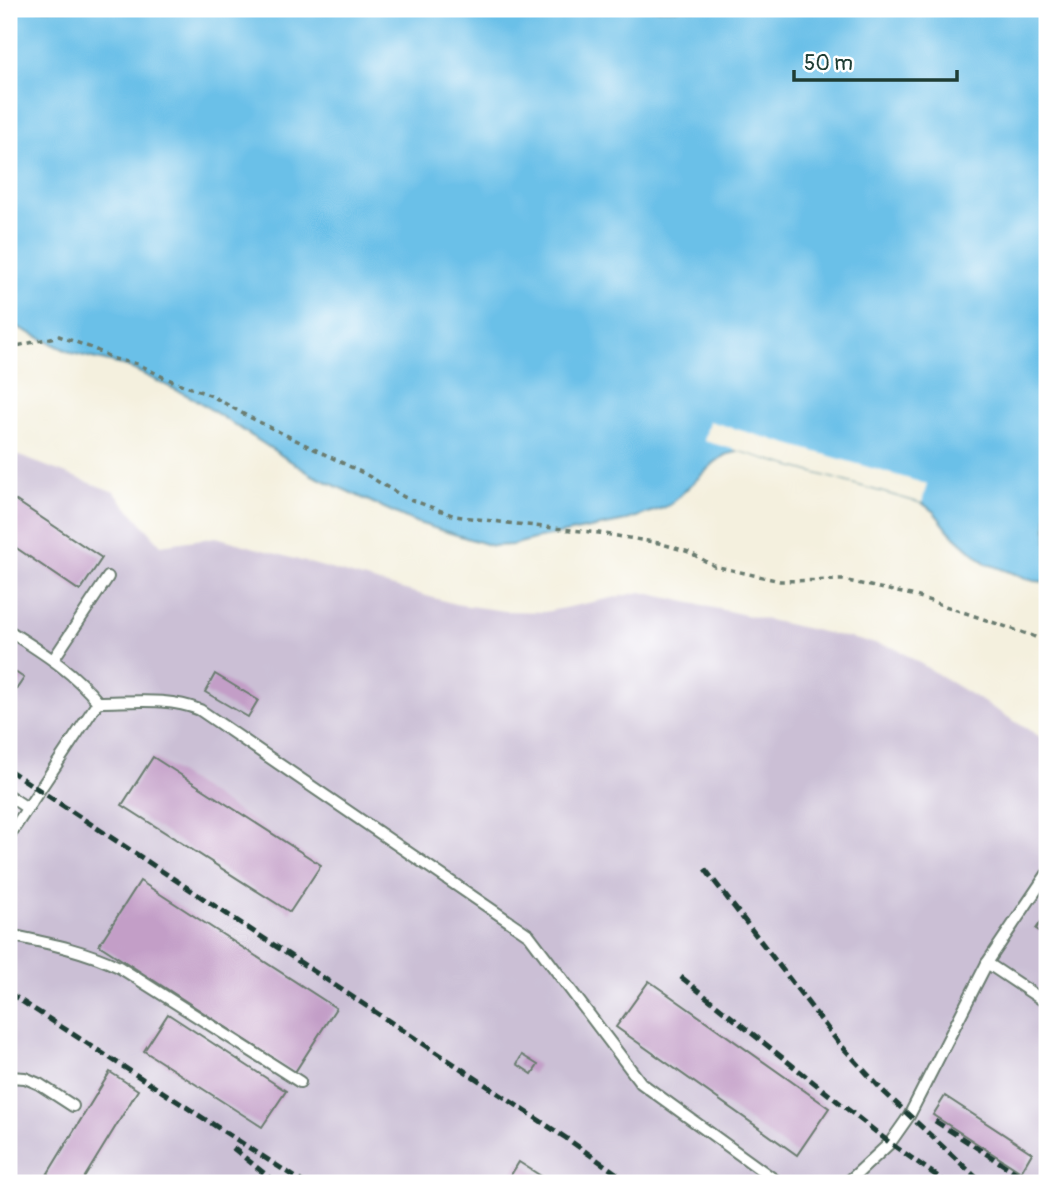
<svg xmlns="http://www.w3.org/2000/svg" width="1056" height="1192" font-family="Pangolin,sans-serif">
<rect width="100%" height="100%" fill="#fff"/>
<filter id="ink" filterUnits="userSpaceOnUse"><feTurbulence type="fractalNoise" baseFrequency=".0143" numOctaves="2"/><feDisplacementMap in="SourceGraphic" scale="14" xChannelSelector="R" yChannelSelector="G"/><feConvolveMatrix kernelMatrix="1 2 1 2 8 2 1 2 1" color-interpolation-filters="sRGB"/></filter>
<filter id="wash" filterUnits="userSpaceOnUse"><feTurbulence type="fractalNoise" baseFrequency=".00686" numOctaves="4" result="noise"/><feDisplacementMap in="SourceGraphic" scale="28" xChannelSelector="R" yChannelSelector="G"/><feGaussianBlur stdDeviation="1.57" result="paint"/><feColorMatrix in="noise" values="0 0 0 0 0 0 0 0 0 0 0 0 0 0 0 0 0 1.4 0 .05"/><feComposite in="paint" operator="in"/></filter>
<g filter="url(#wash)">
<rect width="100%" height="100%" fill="#f4f0de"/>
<!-- industrial -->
<polygon fill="#cbbfd5" points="9,452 114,492 161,545 216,537 455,604 504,611 545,612 641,592 895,648 1047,741 1047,1183 9,1183"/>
<!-- water -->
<polygon fill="#6bc0e8" stroke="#457e8e" stroke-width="2" points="9,9 1047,9 1047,582 1034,581 985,563 949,531 934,512 922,503 740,451 725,455 714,463 670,505 660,509 621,522 534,539 512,545 492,546 415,522 312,475 193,398 126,366 72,353 9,323"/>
<!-- pier -->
<polygon fill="#f4f0de" points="709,421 927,484 922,503 704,441"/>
<g id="blocks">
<!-- building -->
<g fill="#c39ec7">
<polygon points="9,496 102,558 80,591 9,543"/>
<polygon points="9,668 24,678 9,700"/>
<polygon points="215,674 258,700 248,717 205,692"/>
<polygon points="153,757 321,865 290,912 122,805"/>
<polygon points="140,881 336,1008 295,1072 99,945"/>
<polygon points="1047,913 1047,936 1036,929"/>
<polygon points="649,981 829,1108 797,1155 616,1027"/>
<polygon points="168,1014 286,1091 262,1127 144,1051"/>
<polygon points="522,1055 538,1065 532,1074 517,1064"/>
<polygon points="110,1072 138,1090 81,1183 42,1183"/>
<polygon points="945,1096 1032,1153 1021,1172 933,1115"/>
<polygon points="519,1162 552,1183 506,1183"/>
</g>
</g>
</g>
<g filter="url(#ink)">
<use href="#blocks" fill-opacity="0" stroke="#6a7c70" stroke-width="2"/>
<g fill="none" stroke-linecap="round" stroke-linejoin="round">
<defs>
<g id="lane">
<path d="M9 631C43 653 72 670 98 702"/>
<polyline points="53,660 108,577"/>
<path d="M98 702C132 702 169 697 200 710L529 935 641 1083 779 1183"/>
<polyline points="9,796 27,808"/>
<polyline points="9,836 98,702"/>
<path d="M9 935C47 943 84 950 119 967L300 1082"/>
<polyline points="987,963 1047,1003"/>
<polyline points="9,1077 25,1078 39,1084 73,1106"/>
<polyline points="847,1183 890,1143 909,1116 987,963 1047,874"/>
</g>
</defs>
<!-- lane casing -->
<use href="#lane" stroke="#6a7c70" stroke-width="14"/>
<!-- path -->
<polyline stroke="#6a7c70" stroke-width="3.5" stroke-dasharray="5 5" stroke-linecap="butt" points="9,345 17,346 59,336 92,348 114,359 138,364 165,378 212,396 247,416 365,474 404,497 455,516 508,523 599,533 659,543 689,552 714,566 780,581 843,580 916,596 1033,636 1047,643"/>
<!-- lane -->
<use href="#lane" stroke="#fff" stroke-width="10"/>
<!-- rail -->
<g stroke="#1f3d34" stroke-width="5" stroke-dasharray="10 5" stroke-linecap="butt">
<polyline points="9,770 566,1138 630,1183"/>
<polyline points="705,869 838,1042 883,1091 982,1183"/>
<polyline points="681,977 890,1143 947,1183"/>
<polyline points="9,993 304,1183"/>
<polyline points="935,1121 1032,1183"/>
<polyline points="233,1148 276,1183"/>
</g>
</g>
</g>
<!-- margin -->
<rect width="1056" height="1192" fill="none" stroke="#fff" stroke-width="35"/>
<!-- scale -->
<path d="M794 70v10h163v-10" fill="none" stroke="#1f3d34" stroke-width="3.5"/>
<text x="804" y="70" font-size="21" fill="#1f3d34" stroke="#ffffff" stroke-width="5" paint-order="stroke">50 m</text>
</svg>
